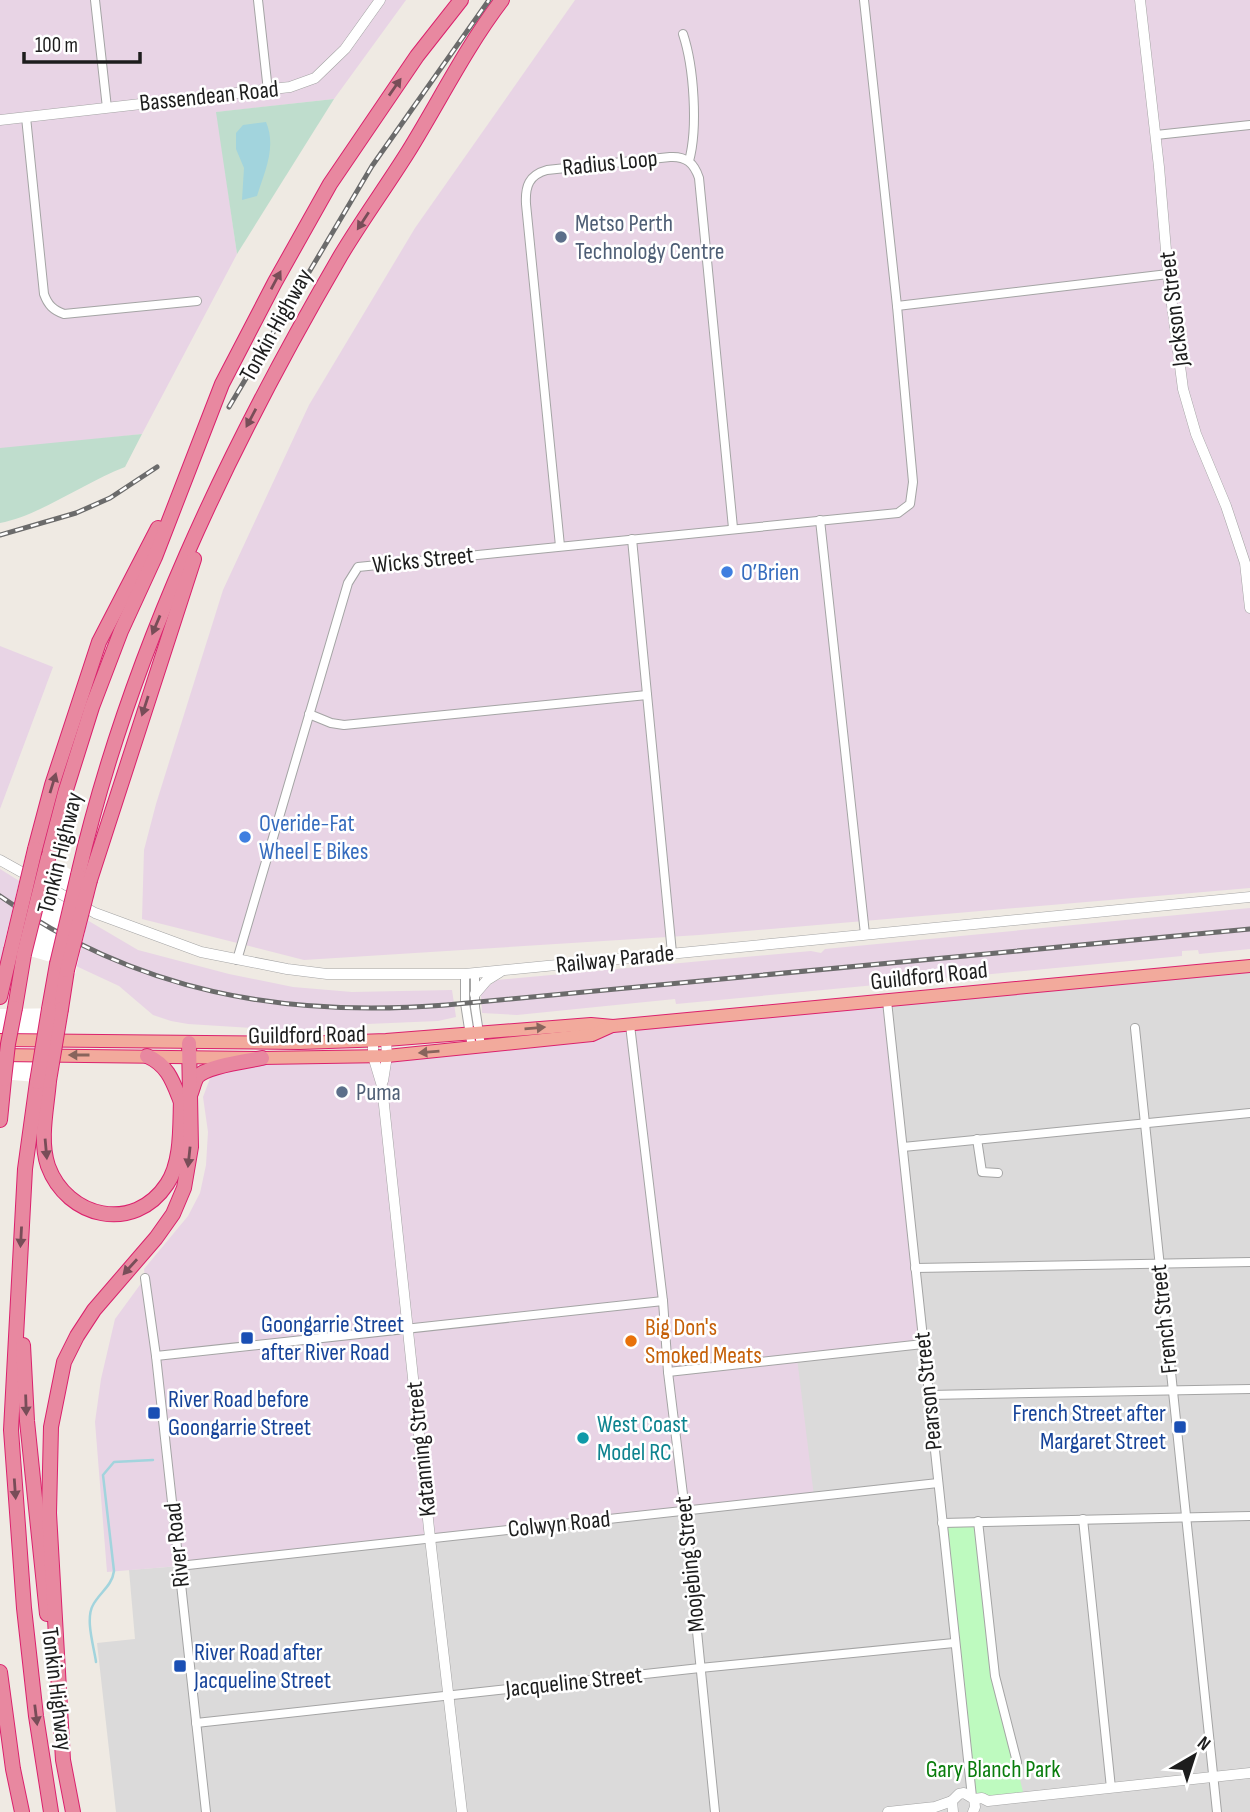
<svg xmlns="http://www.w3.org/2000/svg" width="1250" height="1812" font-family="'Sofia Sans Condensed',sans-serif">
<rect width="100%" height="100%" fill="#efeae3"/>
<!-- residential -->
<polygon fill="#dbdada" points="1250,966 1250,1812 116,1812 97,1643 135,1639 129,1570 180,1566 797,1358 887,1001"/>
<!-- industrial -->
<g fill="#e8d4e5">
<polygon points="0,0 406,0 334,99 217,112 237,254 142,434 6,449 0,463"/>
<polygon points="575,0 1250,0 1250,888 699,935 304,960 142,919 144,850 156,804 223,590 309,405 415,228"/>
<polygon points="0,646 53,667 0,809"/>
<polygon points="0,869 29,887 0,1007"/>
<polygon points="1250,908 1250,949 1199,954 1198,950 1182,951 1182,956 676,1004 675,999 517,1015 482,1013 481,995 483,990 497,980 811,951 821,953 825,949"/>
<polygon points="87,920 138,950 229,974 293,987 352,992 452,990 456,1017 438,1021 367,1024 366,1027 327,1031 297,1031 188,1024 171,1021 153,1015 119,986 76,966"/>
<polygon points="887,1001 923,1344 797,1358 814,1496 179,1566 107,1572 95,1422 101,1379 115,1319 145,1278 144,1269 188,1216 200,1193 206,1165 208,1132 203,1097 212,1073 262,1058 387,1056 613,1026"/>
</g>
<!-- wetland -->
<g fill="#bfddcd">
<polygon points="334,99 237,254 216,112"/>
<path d="M142 434 125 467C85 482 39 516 0 523V448Z"/>
</g>
<!-- park -->
<polygon fill="#befabf" points="978,1521 995,1676 1024,1796 974,1799 942,1523"/>
<!-- water -->
<path fill="#a2d4dd" d="M266 122C277 147 264 173 257 196L242 200 244 168 236 149V133L243 125Z"/>
<!-- pier -->
<g fill="#fff">
<polygon points="28,845 96,884 75,974 57,964 3,948"/>
<polygon points="68,1008 57,1080 37,1082 0,1079 0,1009"/>
</g>
<g fill="none" stroke-linecap="round" stroke-linejoin="round">
<!-- stream -->
<path stroke="#a2d4dd" stroke-width="2.5" d="M96 1662C94 1647 85 1619 93 1605 100 1592 112 1586 114 1571L103 1475 114 1462 153 1460"/>
<defs>
<g id="minor">
<polyline points="95,0 107,108"/>
<polyline points="258,0 268,91"/>
<path d="M683 34C694 67 698 128 689 161"/>
<path d="M26 117 44 294C48 305 53 310 64 314L197 301"/>
<polyline points="1156,135 1250,125"/>
<polyline points="897,306 1168,274"/>
<polyline points="820,520 865,934"/>
<polyline points="632,539 672,953"/>
<path d="M560 546 526 204C525 186 529 175 547 170L670 157C686 156 694 163 699 178L733 528"/>
<polyline points="309,714 331,723 344,725 647,695"/>
<polyline points="237,960 348,583 358,567 898,513 910,504 913,482 897,306 864,0"/>
<polyline points="475,973 475,1007 481,1046"/>
<polyline points="465,974 465,1003 472,1048"/>
<polyline points="887,1001 972,1797"/>
<polyline points="630,1025 663,1301 668,1372 685,1511 715,1812"/>
<polyline points="1135,1028 1217,1812"/>
<polyline points="977,1139 982,1172 998,1173"/>
<polyline points="903,1147 1250,1113"/>
<polyline points="915,1268 1250,1262"/>
<polyline points="145,1278 156,1356 206,1812"/>
<polyline points="156,1356 663,1301"/>
<polyline points="668,1372 923,1344"/>
<polyline points="929,1395 1250,1389"/>
<polyline points="1083,1519 1111,1788"/>
<polyline points="978,1521 995,1676 1017,1762"/>
<polyline points="942,1523 1250,1516"/>
<polyline points="179,1566 938,1483"/>
<polyline points="196,1723 700,1668 954,1643"/>
</g>
<g id="tertiary">
<polyline points="1140,0 1159,167 1168,274 1183,389 1196,434 1226,506 1245,563 1250,608"/>
<polyline points="0,120 290,87 315,78 345,49 380,0"/>
<polyline points="0,860 95,913 201,952 287,969 327,974 465,974 1250,897"/>
<polyline points="475,994 487,980 500,972"/>
<polyline points="373,1040 373,1056 382,1086 430,1538 462,1812"/>
<polyline points="383,1081 387,1056 386,1040"/>
<polyline points="974,1799 982,1798 988,1801 1250,1773"/>
<polyline points="888,1812 935,1807 952,1801"/>
<polyline points="953,1812 952,1801 959,1794 964,1793 974,1799 975,1807 973,1812"/>
</g>
<g id="trunk">
<polyline points="0,1040 300,1043 386,1040 591,1024 613,1026 1250,966"/>
<polyline points="0,1055 262,1058 387,1056 592,1035 612,1026"/>
</g>
<g id="motorway">
<polyline points="35,849 52,785 99,642 158,528"/>
<polyline points="48,858 65,793 92,707 121,631 155,557 222,384 275,282 330,184 417,56 461,0"/>
<path d="M78 875C129 655 228 449 341 255 362 220 386 187 408 152 439 102 466 47 502 0"/>
<polyline points="90,880 194,559"/>
<polyline points="0,997 11,950"/>
<polyline points="15,1008 24,954"/>
<polyline points="49,1009 57,964"/>
<polyline points="61,1009 67,970"/>
<path d="M147 1056C168 1065 173 1082 181 1102"/>
<path d="M49 1081C47 1107 39 1140 48 1166 67 1218 134 1234 167 1184 182 1162 180 1126 181 1100"/>
<polyline points="37,1082 25,1169 11,1430 24,1608 36,1716 51,1812"/>
<path d="M191 1093C193 1088 194 1082 197 1077 206 1066 247 1061 262 1058"/>
<polyline points="0,1120 4,1079"/>
<polyline points="23,1345 27,1421 47,1614"/>
<polyline points="0,1672 13,1769 22,1812"/>
<polyline points="73,1812 63,1760 49,1513 51,1427 64,1362 77,1336 94,1310 156,1238 173,1214 184,1188 191,1147 189,1043"/>
</g>
</defs>
<!-- minor casing -->
<use href="#minor" stroke="#a4a4a4" stroke-width="10"/>
<!-- tertiary casing -->
<use href="#tertiary" stroke="#a4a4a4" stroke-width="11"/>
<!-- trunk casing -->
<use href="#trunk" stroke="#db216d" stroke-width="14"/>
<!-- motorway casing -->
<use href="#motorway" stroke="#db216d" stroke-width="16"/>
<!-- minor -->
<use href="#minor" stroke="#fff" stroke-width="8"/>
<!-- tertiary -->
<use href="#tertiary" stroke="#fff" stroke-width="10"/>
<!-- trunk -->
<use href="#trunk" stroke="#f2aa9c" stroke-width="12"/>
<!-- motorway -->
<use href="#motorway" stroke="#e888a0" stroke-width="14"/>
<defs>
<g id="rail">
<polyline points="229,407 372,166 489,0"/>
<polyline points="0,535 76,513 110,498 157,467"/>
<path d="M0 896C136 992 283 1018 446 1005L1250 929"/>
</g>
</defs>
<!-- rail casing -->
<use href="#rail" stroke="#6b6b6b" stroke-width="5"/>
<!-- rail -->
<use href="#rail" stroke="#fff" stroke-width="2.5" stroke-dasharray="8" stroke-linecap="butt"/>
<defs>
<g id="motorway-bridge">
<polyline points="11,950 35,849"/>
<polyline points="24,954 48,858"/>
<polyline points="57,964 78,875"/>
<polyline points="67,970 90,880"/>
<polyline points="4,1079 8,1044 15,1008"/>
<polyline points="49,1081 61,1009"/>
<polyline points="37,1082 49,1009"/>
</g>
</defs>
<!-- motorway-bridge casing -->
<use href="#motorway-bridge" stroke="#db216d" stroke-width="16" stroke-linecap="butt"/>
<!-- motorway-bridge -->
<use href="#motorway-bridge" stroke="#e888a0" stroke-width="14"/>
</g>
<!-- one-way arrows -->
<defs><path id="oneway-solid" d="M-6-.8H1V-3.2L6.5 0L1 3.2V.8H-6Z" transform="scale(1.75)"/></defs>
<g fill="#784d58">
<use href="#oneway-solid" transform="translate(395 87) rotate(-55)"/>
<use href="#oneway-solid" transform="translate(363 221) rotate(123)"/>
<use href="#oneway-solid" transform="translate(276 280) rotate(-62)"/>
<use href="#oneway-solid" transform="translate(251 418) rotate(118)"/>
<use href="#oneway-solid" transform="translate(156 625) rotate(113)"/>
<use href="#oneway-solid" transform="translate(145 706) rotate(108)"/>
<use href="#oneway-solid" transform="translate(53 783) rotate(-73)"/>
<use href="#oneway-solid" transform="translate(46 1149) rotate(85)"/>
<use href="#oneway-solid" transform="translate(189 1157) rotate(96)"/>
<use href="#oneway-solid" transform="translate(21 1237) rotate(93)"/>
<use href="#oneway-solid" transform="translate(130 1267) rotate(132)"/>
<use href="#oneway-solid" transform="translate(26 1405) rotate(88)"/>
<use href="#oneway-solid" transform="translate(15 1489) rotate(86)"/>
<use href="#oneway-solid" transform="translate(36 1715) rotate(83)"/>
</g>
<g fill="#88645c">
<use href="#oneway-solid" transform="translate(535 1028) rotate(-5)"/>
<use href="#oneway-solid" transform="translate(429 1052) rotate(175)"/>
<use href="#oneway-solid" transform="translate(79 1055) rotate(-180)"/>
</g>
<!-- markers -->
<g fill="#5c6f8a" stroke="#fff" stroke-width="2.5">
<circle cx="561" cy="237" r="7"/>
<circle cx="342" cy="1092" r="7"/>
</g>
<g fill="#3f7fe0" stroke="#fff" stroke-width="2.5">
<circle cx="727" cy="572" r="7"/>
<circle cx="245" cy="837" r="7"/>
</g>
<g fill="#1a4fb4" stroke="#fff" stroke-width="2.5">
<rect x="240" y="1331" width="14" height="14" rx="3.5"/>
<rect x="147" y="1406" width="14" height="14" rx="3.5"/>
<rect x="1173" y="1420" width="14" height="14" rx="3.5"/>
<rect x="173" y="1659" width="14" height="14" rx="3.5"/>
</g>
<circle fill="#e8710a" stroke="#fff" stroke-width="2.5" cx="631" cy="1341" r="7"/>
<circle fill="#0f9aa8" stroke="#fff" stroke-width="2.5" cx="583" cy="1438" r="7"/>
<g text-anchor="middle" dominant-baseline="central" stroke-width="5" stroke-linejoin="round" paint-order="stroke">
<!-- street labels -->
<g font-size="24" fill="#1d1d1d" stroke="#fff">
<text transform="translate(209 96) rotate(-6)">Bassendean Road</text>
<text transform="translate(610 163) rotate(-6)">Radius Loop</text>
<text transform="translate(1174 309) rotate(-97)">Jackson Street</text>
<text transform="translate(276 325) rotate(-61)">Tonkin Highway</text>
<text transform="translate(423 560) rotate(-6)">Wicks Street</text>
<text transform="translate(60 853) rotate(-76)">Tonkin Highway</text>
<text transform="translate(615 959) rotate(-6)">Railway Parade</text>
<text transform="translate(929 976) rotate(-6)">Guildford Road</text>
<text transform="translate(307 1035) rotate(-1)">Guildford Road</text>
<text transform="translate(1164 1319) rotate(-96)">French Street</text>
<text transform="translate(928 1391) rotate(-96)">Pearson Street</text>
<text transform="translate(421 1449) rotate(-96)">Katanning Street</text>
<text transform="translate(559 1524) rotate(-6)">Colwyn Road</text>
<text transform="translate(177 1545) rotate(-96)">River Road</text>
<text transform="translate(690 1564) rotate(-96)">Moojebing Street</text>
<text transform="translate(574 1682) rotate(-6)">Jacqueline Street</text>
<text transform="translate(57 1689) rotate(83)">Tonkin Highway</text>
</g>
<!-- service labels -->
<g font-size="24" fill="#4e5e75" stroke="#fff" text-anchor="start">
<text x="575" y="223">Metso Perth<tspan x="575" dy="28">Technology Centre</tspan></text>
<text x="356" y="1092">Puma</text>
</g>
<!-- shop labels -->
<g font-size="24" fill="#366cbe" stroke="#fff" text-anchor="start">
<text x="741" y="572">O’Brien</text>
<text x="259" y="823">Overide-Fat<tspan x="259" dy="28">Wheel E Bikes</tspan></text>
</g>
<!-- transit labels -->
<g font-size="24" fill="#164399" stroke="#fff" text-anchor="start">
<text x="261" y="1324">Goongarrie Street<tspan x="261" dy="28">after River Road</tspan></text>
<text x="168" y="1399">River Road before<tspan x="168" dy="28">Goongarrie Street</tspan></text>
<text x="1166" y="1413" text-anchor="end">French Street after<tspan x="1166" dy="28">Margaret Street</tspan></text>
<text x="194" y="1652">River Road after<tspan x="194" dy="28">Jacqueline Street</tspan></text>
</g>
<!-- food labels -->
<g font-size="24" fill="#c56008" stroke="#fff" text-anchor="start">
<text x="645" y="1327">Big Don's<tspan x="645" dy="28">Smoked Meats</tspan></text>
</g>
<!-- culture labels -->
<g font-size="24" fill="#0d838f" stroke="#fff" text-anchor="start">
<text x="597" y="1424">West Coast<tspan x="597" dy="28">Model RC</tspan></text>
</g>
<!-- park labels -->
<g font-size="24" fill="#097d0c" stroke="#fff">
<text x="993" y="1769">Gary Blanch Park</text>
</g>
</g>
<!-- north arrow -->
<g transform="translate(1194 1756) rotate(39)" stroke="#ffffff" stroke-width="5" paint-order="stroke">
<path d="M0-5L12 26L0 18L-12 26Z" fill="#1d1d1d"/>
<text y="-10" font-size="19" font-weight="bold" text-anchor="middle" fill="#1d1d1d">N</text>
</g>
<!-- scale -->
<path d="M24 52v10h116v-10" fill="none" stroke="#1d1d1d" stroke-width="3.5"/>
<text x="35" y="52" font-size="21" fill="#1d1d1d" stroke="#ffffff" stroke-width="5" paint-order="stroke">100 m</text>
</svg>
